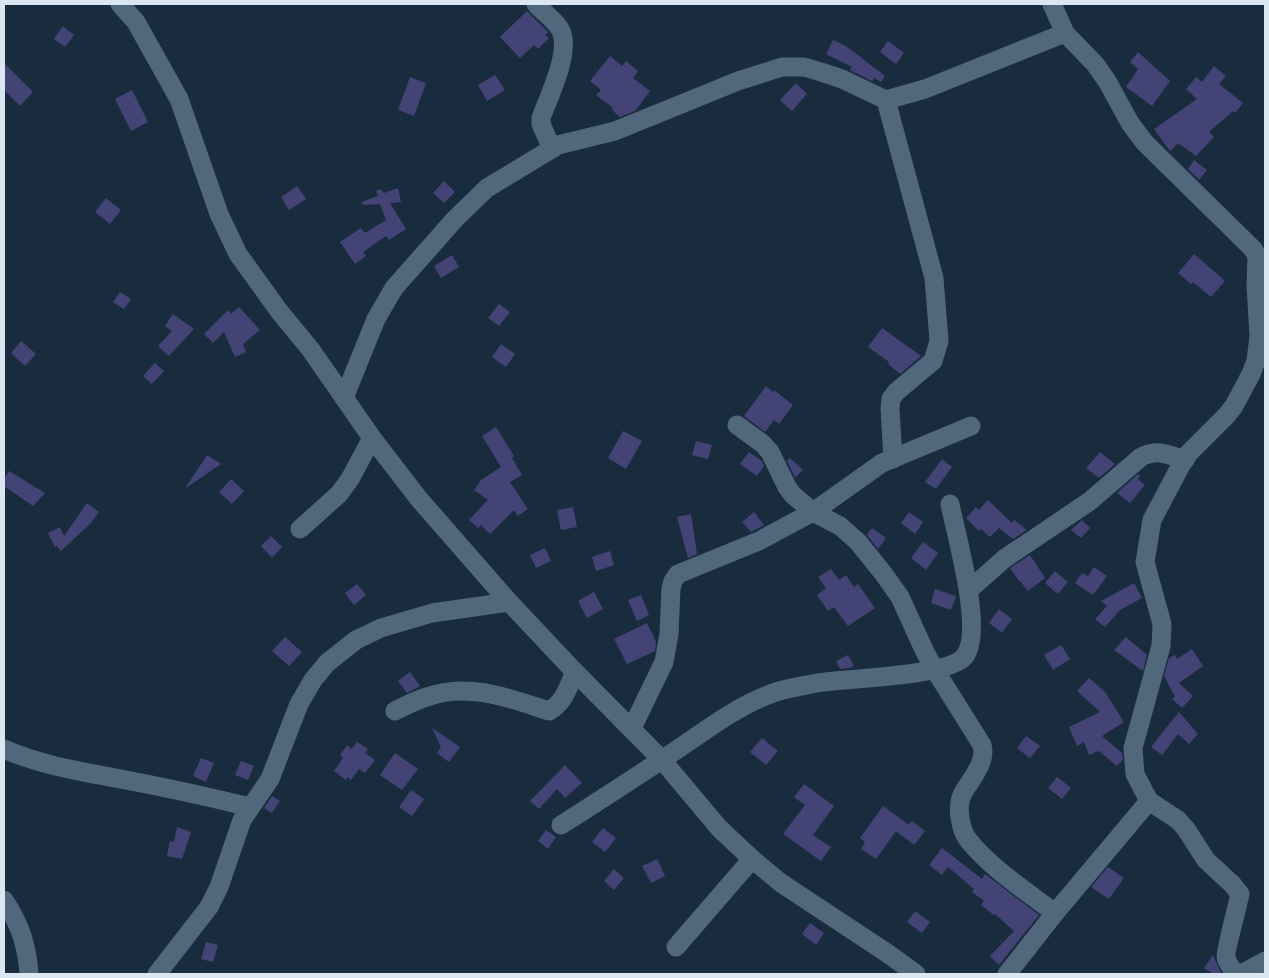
<svg xmlns="http://www.w3.org/2000/svg" width="1269" height="978" font-family="Arial,sans-serif">
<rect width="100%" height="100%" fill="#182c3e"/>
<!-- building -->
<g fill="#444375">
<polygon points="527,11 548,32 545,35 549,38 538,49 534,45 520,58 500,37"/>
<polygon points="63,26 74,35 65,47 54,39"/>
<polygon points="833,40 846,46 885,76 881,82 874,78 872,81 850,70 852,67 826,54"/>
<polygon points="888,41 904,53 896,64 880,52"/>
<polygon points="1138,52 1170,81 1152,106 1126,87 1138,69 1130,62"/>
<polygon points="610,56 622,66 626,61 638,71 633,78 650,91 635,111 620,117 612,110 613,108 596,95 601,90 590,81"/>
<polygon points="4,63 33,92 20,106 4,90"/>
<polygon points="1214,66 1226,76 1219,84 1243,103 1235,113 1233,111 1209,132 1214,137 1196,156 1178,143 1170,151 1154,129 1197,99 1186,89 1196,77 1202,82"/>
<polygon points="495,75 505,90 487,101 478,85"/>
<polygon points="410,77 426,83 414,116 398,110"/>
<polygon points="796,83 807,94 792,111 780,100"/>
<polygon points="132,90 148,122 131,131 115,99"/>
<polygon points="1194,160 1207,170 1199,180 1188,169"/>
<polygon points="444,181 455,192 444,203 433,193"/>
<polygon points="297,186 306,199 289,210 281,197"/>
<polygon points="398,188 401,202 390,203 406,229 389,240 386,236 363,252 366,256 355,264 340,242 361,228 365,233 386,220 380,204 363,205 362,202 378,196 376,191 381,189 384,193"/>
<polygon points="106,198 121,210 110,224 95,212"/>
<polygon points="1194,254 1225,281 1211,297 1193,282 1191,284 1178,273"/>
<polygon points="452,255 459,267 441,278 434,266"/>
<polygon points="120,292 131,299 124,309 113,302"/>
<polygon points="499,304 510,312 499,326 488,318"/>
<polygon points="239,307 260,330 243,344 246,352 235,357 224,332 213,343 204,334 228,310 231,314"/>
<polygon points="173,314 194,329 169,356 158,346 172,331 165,326"/>
<polygon points="882,328 921,356 900,374 888,364 889,362 868,347"/>
<polygon points="21,341 36,354 25,366 11,353"/>
<polygon points="501,344 515,354 506,367 492,357"/>
<polygon points="155,363 164,371 152,384 143,376"/>
<polygon points="766,386 773,392 774,390 793,405 779,424 774,420 765,432 744,416"/>
<polygon points="496,427 514,456 512,458 522,475 510,482 528,509 518,516 514,510 490,534 481,525 478,528 469,520 488,500 474,490 481,480 501,467 482,436"/>
<polygon points="623,431 642,441 626,469 608,458"/>
<polygon points="696,441 712,445 708,459 692,455"/>
<polygon points="749,452 762,461 764,466 757,476 740,464"/>
<polygon points="1100,452 1115,464 1099,478 1086,468"/>
<polygon points="207,455 221,464 186,488 186,487"/>
<polygon points="790,458 803,470 795,478 787,461"/>
<polygon points="942,459 952,467 936,489 925,482"/>
<polygon points="9,471 45,493 33,506 4,486 4,479"/>
<polygon points="1138,474 1140,476 1138,479 1145,485 1130,503 1117,493"/>
<polygon points="231,479 244,491 232,504 219,492"/>
<polygon points="988,500 1012,523 1014,520 1027,530 1013,539 999,528 990,537 981,529 979,531 966,518 976,507 979,510"/>
<polygon points="87,503 99,512 90,524 61,551 57,547 58,546 55,547 48,533 60,527 64,536"/>
<polygon points="573,507 577,527 561,530 557,510"/>
<polygon points="754,512 764,525 751,532 742,522"/>
<polygon points="909,512 923,522 915,534 901,523"/>
<polygon points="691,514 697,554 688,558 677,517"/>
<polygon points="1082,520 1090,528 1081,538 1071,530"/>
<polygon points="872,528 886,538 878,549 867,535"/>
<polygon points="271,536 282,547 272,558 261,546"/>
<polygon points="923,542 938,553 926,570 911,558"/>
<polygon points="545,548 551,561 536,568 530,555"/>
<polygon points="610,551 614,565 596,571 592,557"/>
<polygon points="1030,555 1045,578 1028,591 1020,581 1019,581 1010,568"/>
<polygon points="1094,567 1107,576 1093,595 1075,583 1082,573 1088,576"/>
<polygon points="831,569 839,580 846,575 854,587 858,584 875,608 848,626 834,607 828,611 817,595 826,588 818,577"/>
<polygon points="1055,571 1068,582 1058,594 1045,583"/>
<polygon points="1134,583 1142,598 1120,610 1105,627 1095,619 1107,606 1101,601"/>
<polygon points="357,584 366,595 354,605 345,593"/>
<polygon points="935,589 956,596 951,610 931,603"/>
<polygon points="594,592 603,609 587,618 578,601"/>
<polygon points="641,595 649,615 637,621 628,600"/>
<polygon points="999,609 1012,619 1002,633 989,623"/>
<polygon points="647,623 656,642 655,651 627,664 614,639"/>
<polygon points="285,637 302,652 289,666 272,651"/>
<polygon points="1126,637 1147,655 1143,671 1114,650"/>
<polygon points="1061,645 1070,659 1053,670 1044,655"/>
<polygon points="1192,649 1203,666 1179,683 1193,696 1182,708 1172,699 1175,697 1164,676 1169,658 1175,655 1177,659"/>
<polygon points="848,655 854,666 850,668 840,669 836,661"/>
<polygon points="410,672 420,686 407,693 398,681"/>
<polygon points="1089,678 1105,692 1124,722 1102,736 1122,753 1123,759 1117,766 1099,751 1089,755 1084,742 1077,746 1069,727 1100,712 1077,691"/>
<polygon points="1179,712 1198,734 1189,744 1178,734 1162,755 1151,747"/>
<polygon points="432,728 460,747 449,762 437,753 441,747"/>
<polygon points="1026,736 1040,746 1030,758 1017,748"/>
<polygon points="762,738 778,751 766,765 750,752"/>
<polygon points="357,742 368,749 365,753 375,760 365,773 359,769 351,780 348,777 346,780 334,771 343,758 340,755 347,745 352,749"/>
<polygon points="395,753 418,769 402,790 380,775"/>
<polygon points="201,758 214,763 206,782 193,776"/>
<polygon points="241,761 254,766 248,780 235,775"/>
<polygon points="565,765 582,783 565,798 557,789 539,809 530,801"/>
<polygon points="1057,777 1071,788 1062,799 1048,788"/>
<polygon points="804,784 834,806 813,835 831,847 821,861 783,834 805,805 794,797"/>
<polygon points="411,790 424,799 412,816 399,807"/>
<polygon points="272,796 280,801 272,813 264,808"/>
<polygon points="883,806 909,825 912,821 925,831 914,845 896,831 876,859 861,849 865,842 860,838"/>
<polygon points="177,827 191,832 182,859 167,856 170,841 174,842"/>
<polygon points="603,828 616,838 605,852 592,842"/>
<polygon points="546,830 556,837 548,849 538,841"/>
<polygon points="942,848 982,879 985,874 1039,915 999,965 990,956 1014,931 995,914 994,915 981,905 984,901 972,892 974,889 948,867 942,875 929,865"/>
<polygon points="657,859 665,876 651,883 642,866"/>
<polygon points="1108,867 1124,878 1109,899 1091,887"/>
<polygon points="614,869 624,878 614,890 604,881"/>
<polygon points="915,911 930,922 922,933 907,922"/>
<polygon points="810,923 824,933 816,945 802,934"/>
<polygon points="206,942 218,945 213,962 201,959"/>
<polygon points="1213,955 1221,973 1220,974 1213,974 1204,968"/>
</g>
<g fill="none" stroke-linecap="round" stroke-linejoin="round">
<!-- street -->
<g stroke="#51677c" stroke-width="19">
<polyline points="120,4 136,22 179,99 219,214 238,254 279,311 311,350 372,438 419,499 509,602 575,672 662,760 719,828 752,859 781,883 887,953 916,974"/>
<path d="M536 4C543 12 555 20 560 29 572 50 549 96 541 118V124L552 149"/>
<path d="M1052 4 1065 33 1095 64 1107 81 1130 123 1145 143 1253 249 1257 256 1256 285 1259 336 1256 361 1251 374 1234 406 1226 416 1189 453 1181 465 1152 520 1145 562 1162 624 1161 646 1133 748 1135 774 1149 801 1178 820 1186 829 1206 860 1232 884 1240 894C1238 904 1225 952 1226 957 1227 963 1232 969 1236 974"/>
<polyline points="886,100 934,278 939,341 933,361 896,392 891,399 890,408 893,459"/>
<polyline points="344,398 376,319 394,288 455,219 487,188 558,145 615,131 738,81 782,67 804,67 821,72 842,79 886,100 925,89 1065,33"/>
<path d="M737 425 763 444 770 452 787 487 793 495 813 512 840 526 858 542 883 573 900 597 925 652 935 670 982 745C987 762 971 779 963 793 956 806 960 830 969 841 992 869 1026 891 1055 913L1007 974"/>
<polyline points="300,529 339,494 350,479 372,438"/>
<path d="M969 590 1004 559 1090 501 1141 457C1158 449 1167 454 1185 460"/>
<path d="M395 711C405 706 416 700 427 697 468 682 509 698 549 711 564 703 568 687 575 672"/>
<polyline points="632,728 664,662 669,634 671,589 673,581 678,574 759,541 813,512 882,463 971,426"/>
<path d="M4 749C42 766 85 772 126 780 168 788 209 797 250 807"/>
<path d="M561 825C596 803 631 780 666 757 700 735 734 707 773 693 787 688 803 686 817 683 847 678 949 677 965 656 984 631 956 535 950 504"/>
<path d="M4 900C20 924 27 945 29 974"/>
<polyline points="1055,913 1149,801"/>
<polyline points="676,947 752,859"/>
<polyline points="157,974 209,907 219,887 242,820 270,779 299,704 313,680 327,663 356,640 381,628 432,613 509,602"/>
<polyline points="1241,974 1265,961"/>
</g>
</g>
<!-- border -->
<rect width="1269" height="978" fill="none" stroke="#dae7f3" stroke-width="10"/>
</svg>
